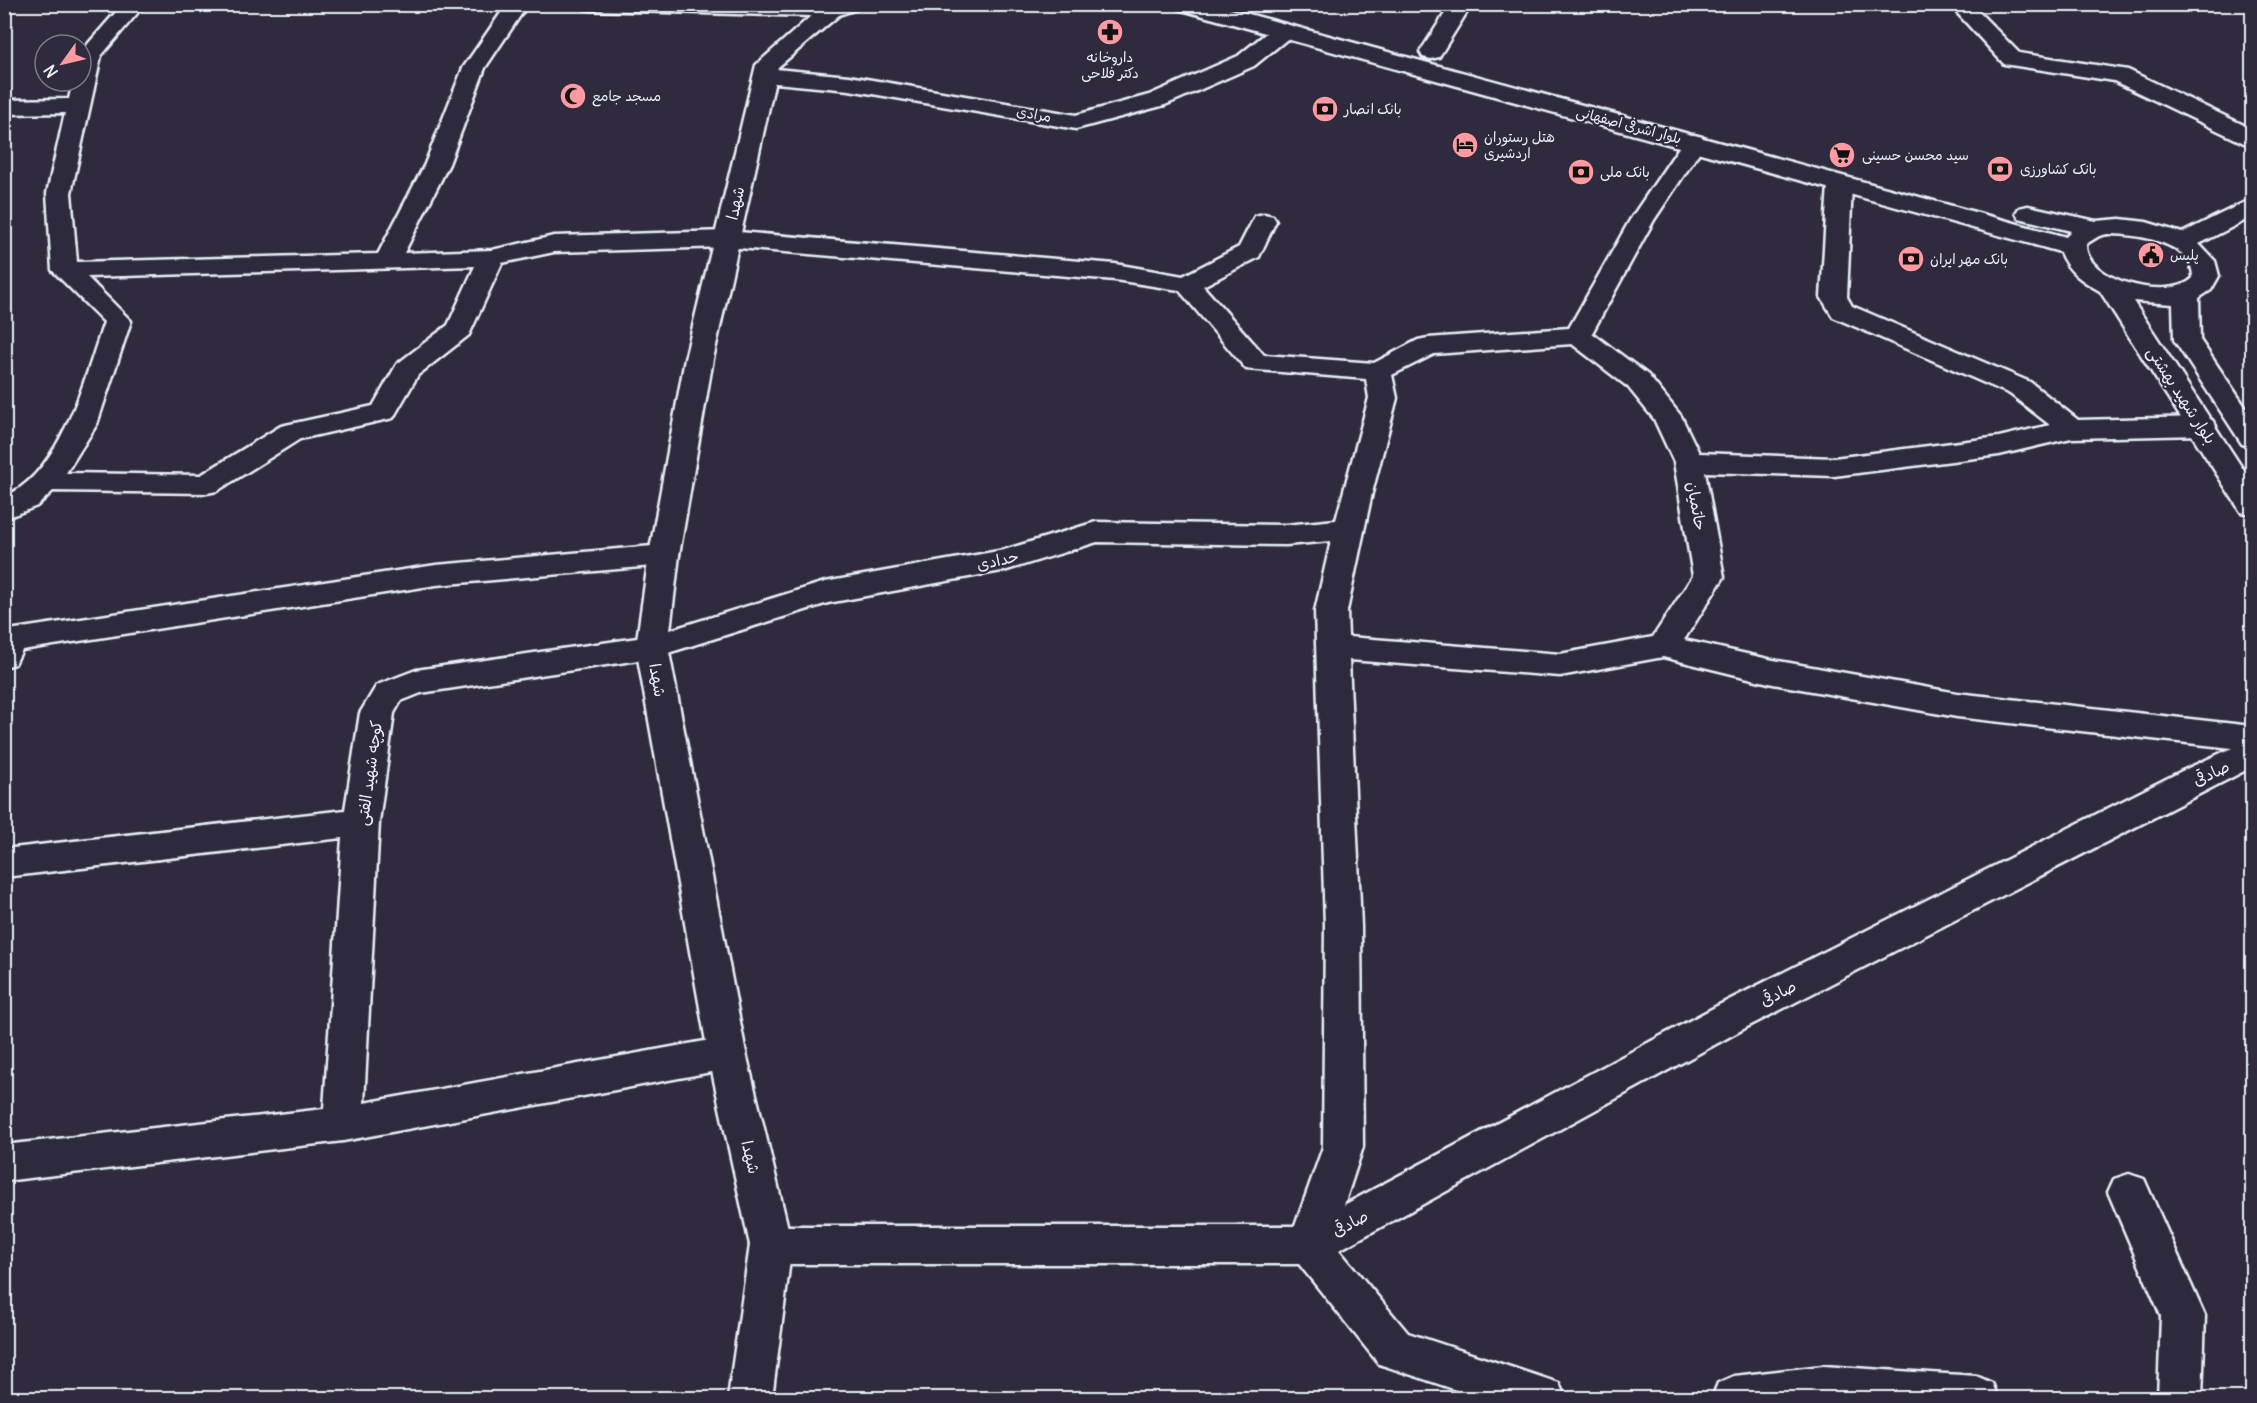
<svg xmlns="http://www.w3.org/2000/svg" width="2257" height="1403" font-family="Delius,'Playpen Sans Arabic',sans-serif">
<rect width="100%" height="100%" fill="#2f2a3d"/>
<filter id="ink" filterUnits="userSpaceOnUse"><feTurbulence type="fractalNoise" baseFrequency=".0167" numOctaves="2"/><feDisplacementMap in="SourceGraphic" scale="12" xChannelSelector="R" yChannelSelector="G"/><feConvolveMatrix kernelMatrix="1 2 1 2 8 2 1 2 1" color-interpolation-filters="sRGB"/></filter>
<g filter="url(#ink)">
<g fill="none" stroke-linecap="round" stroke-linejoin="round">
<defs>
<g id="street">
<path d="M123 4H145L101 56 71 193 77 262 378 254 425 164 463 68 507 4H528L485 68 449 164 404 253 492 250 554 236 727 231 1115 264 1183 276 1239 247 1255 216 1264 214 1273 216 1276 221 1259 257 1203 286 1264 355 1374 363 1418 340 1428 338 1569 328 1630 220 1686 137 1694 135 1702 137 1706 142 1654 220 1592 333 1648 375 1681 416 1699 453 1834 458 1999 437 2050 425 2010 394 1833 317 1821 297 1828 184 1831 179 1840 177 1849 179 1852 184 1847 297 1852 306 2030 382 2078 420 2202 417 2212 420 2216 426 2212 432 2202 435 2071 438 1999 455 1834 476 1705 472 1724 577 1684 640 1773 660 1957 693 2252 726V767L1747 1027 1339 1250 1408 1333 1559 1383 1565 1398H1480L1379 1364 1299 1264H771L756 1259 750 1245 756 1231 771 1226H1295L1323 1147 1325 926 1315 611 1331 541 1286 545 1097 542 1007 570 828 603 652 658 421 693 401 701 394 713 379 822 364 1103 727 1037 741 1041 746 1053 741 1065 727 1069 343 1141 4 1181V1145L324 1109 342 838 4 877V849L345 810 360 713 377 685 416 670 651 636 825 582 1004 550 1096 522 1286 525 1336 520 1369 398 1366 379 1246 369 1179 290 1115 280 727 247 554 252 502 263 469 335 418 375 393 418 300 439 217 491 207 493 53 491 37 506 4 519V497C62 473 85 377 104 322L52 270 47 193 65 113 4 114V100L69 99 73 81H81V52ZM475 266 448 325 397 364 373 406 281 426 201 475 66 473 97 424 131 321 87 277ZM1572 344 1628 387 1654 419 1674 462 1693 576 1653 637 1560 654 1348 637 1347 611 1372 493 1397 398 1392 375 1434 354ZM1663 657 1773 684 1957 717 2232 748 2182 771 1719 1005 1344 1205 1363 1147 1361 926 1349 660 1560 676Z"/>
<polygon points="1283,24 1291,26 1294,31 1291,36 1254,66 1165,105 1076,129 849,90 765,82 757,80 754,75 757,70 765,68 849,76 1076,115 1149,95 1238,56 1275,26"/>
<polygon points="664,545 675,548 679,555 675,562 664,565 436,585 22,650 15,664 4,667 4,631 9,630 436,565"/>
<polygon points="2129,1174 2144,1179 2205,1316 2202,1398 2158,1398 2161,1316 2108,1192 2114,1179"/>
<polygon points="1823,1366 1976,1376 1992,1383 1998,1398 1712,1398 1718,1383 1734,1376"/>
</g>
<g id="secondary">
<polygon points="582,4 859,4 857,9 839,15 778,67 713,359 679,555 668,647 746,1053 792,1245 772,1398 728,1398 750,1245 708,1053 636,647 649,555 685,359 756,65 811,16 592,10 584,9"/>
<path d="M1176 4H1212L2066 237 2071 231 2019 218 2016 213 2019 208 2028 206 2096 221 2120 219 2146 222 2182 233 2243 203 2252 201V217L2199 244 2215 261 2219 276 2211 290 2199 298 2200 340 2252 417V447L2242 444 2174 340 2173 304 2133 301 2252 483V514L2241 512 2100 291C2082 281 2067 271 2060 252L1178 9ZM2107 234C2134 234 2194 241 2193 278 2170 302 2084 281 2086 244L2099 236Z"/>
<polygon points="1451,4 1472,4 1439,57 1431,59 1423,57 1420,52"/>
<polygon points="1949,4 1971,4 2019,53 2128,70 2252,129 2252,145 2244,143 2114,81 2004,64"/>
</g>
</defs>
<!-- street casing -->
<use href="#street" stroke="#e8f1f8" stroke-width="5"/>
<!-- secondary casing -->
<use href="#secondary" stroke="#e8f1f8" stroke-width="5"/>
<!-- street -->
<use href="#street" fill="#2f2a3d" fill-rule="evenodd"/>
<!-- secondary -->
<use href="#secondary" fill="#2f2a3d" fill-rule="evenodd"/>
</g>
</g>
<!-- icons -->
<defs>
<symbol id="pharmacy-disc" viewBox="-11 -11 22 22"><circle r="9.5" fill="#ff9aa2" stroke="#2f2a3d"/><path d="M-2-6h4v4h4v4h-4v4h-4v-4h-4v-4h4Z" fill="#111"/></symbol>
<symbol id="mosque-disc" viewBox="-11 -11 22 22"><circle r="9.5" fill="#ff9aa2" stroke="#2f2a3d"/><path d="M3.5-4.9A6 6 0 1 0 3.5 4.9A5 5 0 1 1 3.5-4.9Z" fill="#111"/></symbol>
<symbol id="bank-disc" viewBox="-11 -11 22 22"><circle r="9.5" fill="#ff9aa2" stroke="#2f2a3d"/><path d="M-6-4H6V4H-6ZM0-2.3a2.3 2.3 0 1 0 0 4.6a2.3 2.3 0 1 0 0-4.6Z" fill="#111"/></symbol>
<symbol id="hotel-disc" viewBox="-11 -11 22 22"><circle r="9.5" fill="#ff9aa2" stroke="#2f2a3d"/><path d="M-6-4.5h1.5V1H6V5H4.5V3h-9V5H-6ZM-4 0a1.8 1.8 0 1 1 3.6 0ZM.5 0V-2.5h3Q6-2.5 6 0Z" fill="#111"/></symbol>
<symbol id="supermarket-disc" viewBox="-11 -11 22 22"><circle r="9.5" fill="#ff9aa2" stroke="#2f2a3d"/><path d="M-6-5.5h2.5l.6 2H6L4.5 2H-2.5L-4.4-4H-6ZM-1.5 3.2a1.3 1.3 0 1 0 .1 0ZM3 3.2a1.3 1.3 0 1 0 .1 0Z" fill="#111"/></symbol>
<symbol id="civic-disc" viewBox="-11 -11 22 22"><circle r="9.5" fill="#ff9aa2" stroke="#2f2a3d"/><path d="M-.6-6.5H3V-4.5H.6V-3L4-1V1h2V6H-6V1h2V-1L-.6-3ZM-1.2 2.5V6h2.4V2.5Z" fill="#111"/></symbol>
</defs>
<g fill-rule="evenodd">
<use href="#pharmacy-disc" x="1095" y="17" width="30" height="30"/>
<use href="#mosque-disc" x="558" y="81" width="30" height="30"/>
<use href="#bank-disc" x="1310" y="94" width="30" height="30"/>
<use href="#hotel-disc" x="1450" y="130" width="30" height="30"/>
<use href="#supermarket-disc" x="1827" y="140" width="30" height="30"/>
<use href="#bank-disc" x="1985" y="154" width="30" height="30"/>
<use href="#bank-disc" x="1566" y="157" width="30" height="30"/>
<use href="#civic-disc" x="2136" y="240" width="30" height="30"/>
<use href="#bank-disc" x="1896" y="244" width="30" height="30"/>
</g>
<g text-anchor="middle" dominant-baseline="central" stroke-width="4.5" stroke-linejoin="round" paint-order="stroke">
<!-- far-poi labels -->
<g font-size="14" fill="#e8f1f8" stroke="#2f2a3d" text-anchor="start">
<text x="1110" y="57" text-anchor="middle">داروخانه<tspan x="1110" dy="16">دکتر فلاحی</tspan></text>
<text x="592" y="96">مسجد جامع</text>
<text x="1344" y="109">بانک انصار</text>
<text x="1484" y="137">هتل رستوران<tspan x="1484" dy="16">اردشیری</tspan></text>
<text x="1862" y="155">سید محسن حسینی</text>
<text x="2020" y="169">بانک کشاورزی</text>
<text x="1600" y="172">بانک ملی</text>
<text x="2170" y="255">پلیس</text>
<text x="1930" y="259">بانک مهر ایران</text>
</g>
<!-- far-street labels -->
<g font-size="14" fill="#e8f1f8" stroke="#2f2a3d">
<text transform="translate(1034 114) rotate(10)">مرادی</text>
<text transform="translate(1629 125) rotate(15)">بلوار اشرفی اصفهانی</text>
</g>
<!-- street labels -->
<g font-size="16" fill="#e8f1f8" stroke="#2f2a3d">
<text transform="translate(735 203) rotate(-77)">شهدا</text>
<text transform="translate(2182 395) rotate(57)">بلوار شهید بهشتی</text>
<text transform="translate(1697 506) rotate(80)">حاتمیان</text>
<text transform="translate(997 560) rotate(-13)">حدادی</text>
<text transform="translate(658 680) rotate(80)">شهدا</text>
<text transform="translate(369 773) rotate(-82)">کوچه شهید الفتی</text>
<text transform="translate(2211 773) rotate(-25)">صادقی</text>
<text transform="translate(1778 993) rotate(-27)">صادقی</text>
<text transform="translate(751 1157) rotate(77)">شهدا</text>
<text transform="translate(1350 1223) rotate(-28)">صادقی</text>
</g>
</g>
<!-- margin -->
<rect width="2257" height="1403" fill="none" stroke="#2f2a3d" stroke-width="24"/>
<rect x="12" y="12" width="2233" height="1379" fill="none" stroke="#e8f1f8" stroke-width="2" filter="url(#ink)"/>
<!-- north arrow -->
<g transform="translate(63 63) rotate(236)"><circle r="28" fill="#2f2a3d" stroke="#797a88" stroke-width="1.5"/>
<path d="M0-4.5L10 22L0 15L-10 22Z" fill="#ff9aa2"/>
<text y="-9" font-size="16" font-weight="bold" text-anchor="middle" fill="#e8f1f8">N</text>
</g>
</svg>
